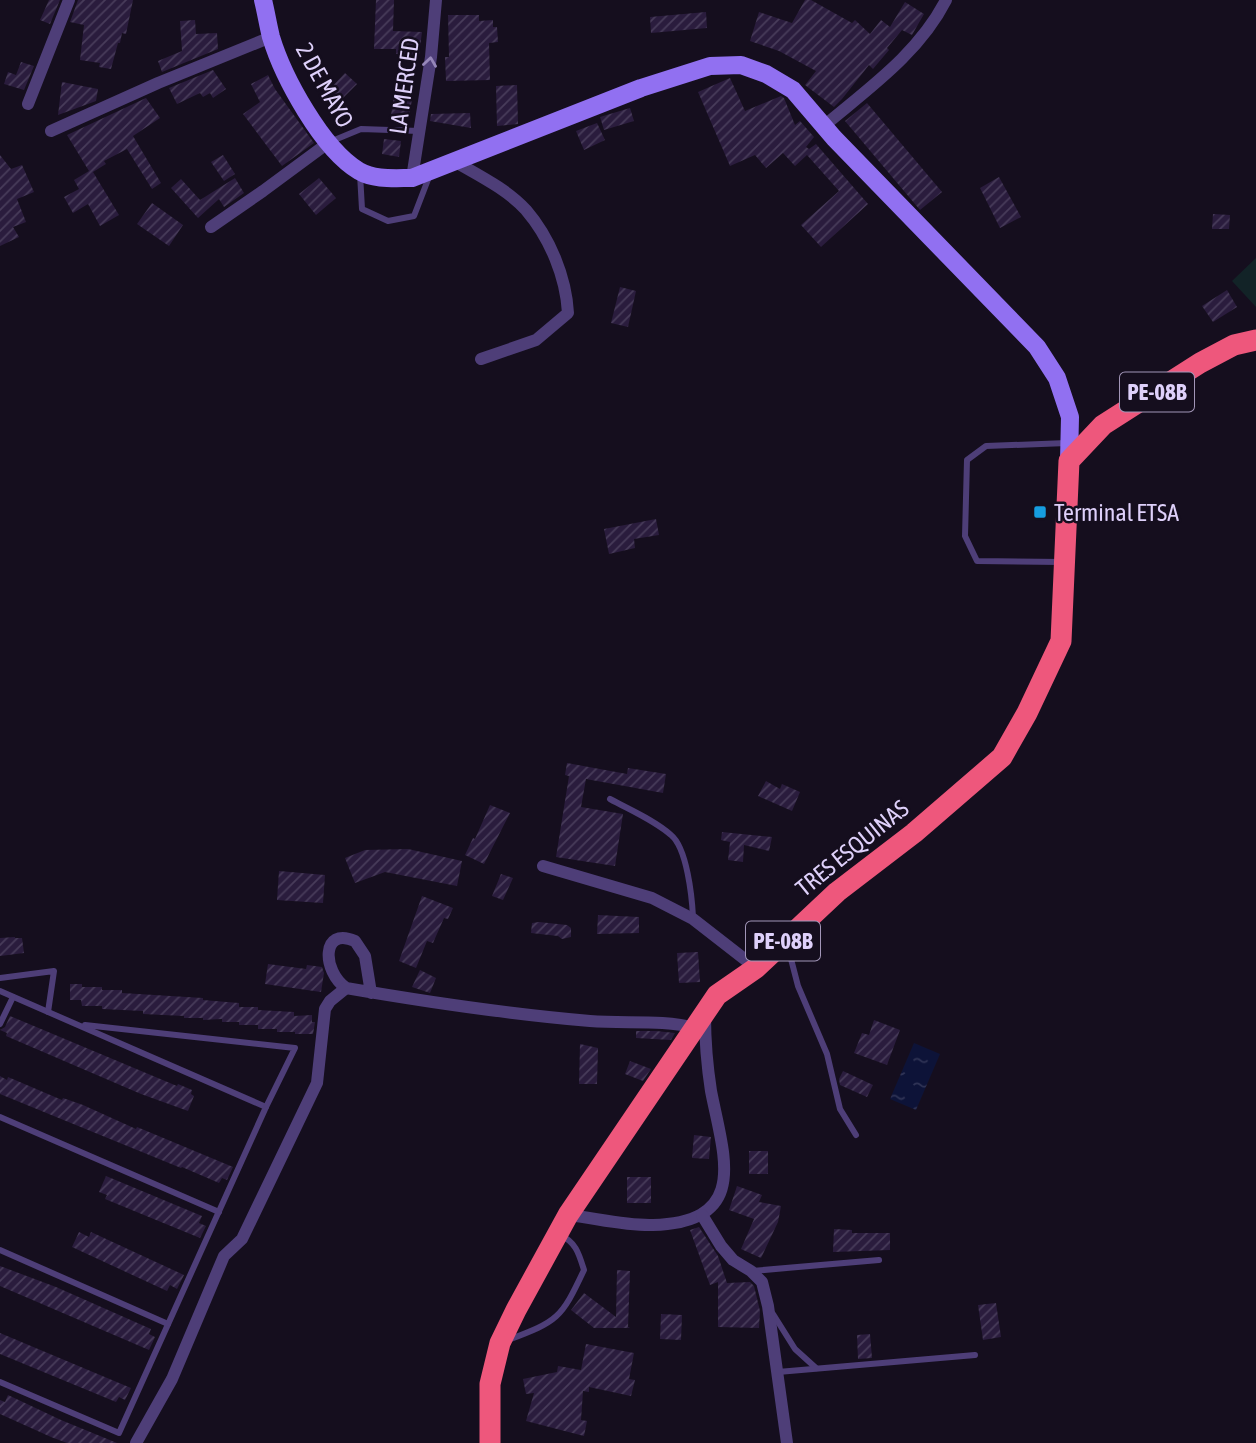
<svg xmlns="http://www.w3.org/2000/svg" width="1256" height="1443" font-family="'Asap Condensed',sans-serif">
<defs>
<pattern id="water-ripples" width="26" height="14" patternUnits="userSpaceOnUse" patternTransform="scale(1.75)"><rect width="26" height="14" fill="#0d1338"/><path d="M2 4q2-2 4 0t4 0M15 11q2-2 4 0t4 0" fill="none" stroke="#303456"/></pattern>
<pattern id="building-hatch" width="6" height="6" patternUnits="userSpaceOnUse" patternTransform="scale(1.75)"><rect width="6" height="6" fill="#2a1c3d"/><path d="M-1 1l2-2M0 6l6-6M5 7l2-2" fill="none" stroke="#483c5a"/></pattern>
</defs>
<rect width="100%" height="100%" fill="#150e1e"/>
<!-- green -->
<polygon fill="#122327" points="1256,258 1256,307 1232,281"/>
<!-- water -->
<polygon fill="url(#water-ripples)" points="914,1043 940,1054 916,1110 890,1099"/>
<!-- building -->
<g fill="url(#building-hatch)">
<polygon points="49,0 60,0 50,24 40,20"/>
<polygon points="78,0 133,0 126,34 122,33 120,43 118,43 111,69 99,67 100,63 80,60 84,25 70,22"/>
<polygon points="376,0 394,0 393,31 422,32 419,55 396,54 396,49 374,49"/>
<polygon points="805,0 811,0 852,23 855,20 870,34 881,20 890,27 905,2 924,14 912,35 902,30 887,48 889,50 873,69 869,65 842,99 834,107 805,85 816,71 779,51 750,41 759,12 792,23"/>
<polygon points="706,12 707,28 651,33 650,17"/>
<polygon points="448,15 479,15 479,21 493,20 493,27 497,27 498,42 489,43 490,80 446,81 445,57 449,57"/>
<polygon points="195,20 196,34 217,33 218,49 162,72 158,61 182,51 180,21"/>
<polygon points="21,62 34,66 24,90 4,84 8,72 16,75"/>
<polygon points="213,70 226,89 213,98 210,93 203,97 200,93 177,104 169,88"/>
<polygon points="345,73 357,84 337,104 325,94"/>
<polygon points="268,75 275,89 314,143 282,166 243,114 260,102 251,84"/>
<polygon points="730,78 745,111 781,96 784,98 795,125 800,121 814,137 806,147 809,149 816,144 868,204 821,247 801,225 839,191 807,155 795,166 783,153 766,168 755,155 730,166 698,92"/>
<polygon points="62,82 98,89 96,101 58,115"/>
<polygon points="517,85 518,124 497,126 496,86"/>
<polygon points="394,96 412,99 409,118 391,115"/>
<polygon points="146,98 160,118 133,136 161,183 152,189 127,149 104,161 106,164 93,172 119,215 100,226 88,204 73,213 64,197 79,189 74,180 89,171 67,135"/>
<polygon points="867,103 942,192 920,210 845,121"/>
<polygon points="630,108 634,121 604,130 600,117"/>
<polygon points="470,113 471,128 430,121 431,114"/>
<polygon points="597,123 605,140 584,150 576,131"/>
<polygon points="384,139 401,141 399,157 382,154"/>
<polygon points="0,155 11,169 22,165 34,192 17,199 26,222 13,227 19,237 0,246"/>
<polygon points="223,155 235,174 224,181 211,162"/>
<polygon points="999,177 1021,217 1000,228 980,188"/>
<polygon points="235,178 244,193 224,207 219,199 198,218 171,188 181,179 200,200"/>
<polygon points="319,178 336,198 316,215 299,194"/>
<polygon points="152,203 183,225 169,246 137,224"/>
<polygon points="1213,214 1230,215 1229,229 1212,229"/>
<polygon points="620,287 636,291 628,327 611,323"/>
<polygon points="1227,290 1237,307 1213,322 1202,306"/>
<polygon points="656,519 659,535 634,539 635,548 609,554 604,529"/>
<polygon points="567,763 627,774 628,768 666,774 663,793 586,779 581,807 623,814 615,866 556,857 569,776 565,775"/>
<polygon points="766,781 780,789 782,784 800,792 792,811 758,796"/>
<polygon points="490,805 510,813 484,864 465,855 473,838 475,839"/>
<polygon points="722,832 772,837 769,851 744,845 743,862 728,860 730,842 721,840"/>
<polygon points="408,849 462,861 457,886 385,872 355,883 345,858 365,850"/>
<polygon points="279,871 325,875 323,903 277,900"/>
<polygon points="501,874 513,878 503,900 492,896"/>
<polygon points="422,896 453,908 448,919 444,918 433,943 427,941 416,968 399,961"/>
<polygon points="598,915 639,917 639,933 597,934"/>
<polygon points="539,922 567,925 571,928 571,937 562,939 558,936 531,933 532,923"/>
<polygon points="15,937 15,938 22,938 24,953 0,956 0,938"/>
<polygon points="698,952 700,982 679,983 677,953"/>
<polygon points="268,964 306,969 307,965 322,967 324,973 321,992 265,984"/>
<polygon points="420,970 436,978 430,993 412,987"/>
<polygon points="70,984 82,984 82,987 102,987 102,990 122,990 122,993 203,998 203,1000 239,1003 239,1007 258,1007 258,1010 294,1012 294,1016 312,1015 312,1022 315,1022 313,1034 295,1034 295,1032 277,1032 277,1029 258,1029 258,1025 239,1025 239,1022 222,1022 222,1019 203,1020 203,1018 184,1018 184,1016 143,1014 143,1011 102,1009 102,1006 82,1006 81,1000 70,1000"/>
<polygon points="10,1016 177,1086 178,1084 192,1090 191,1094 194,1096 188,1111 141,1094 6,1036 7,1033 0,1030 5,1027"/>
<polygon points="874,1020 900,1030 887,1065 854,1053 862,1033 869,1035"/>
<polygon points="636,1031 656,1031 675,1033 671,1040 636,1038"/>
<polygon points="580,1044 598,1048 597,1084 579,1084"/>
<polygon points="630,1061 651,1069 643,1081 625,1074"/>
<polygon points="843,1071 873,1085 867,1097 840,1085 839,1079"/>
<polygon points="0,1076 7,1080 8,1077 62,1100 63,1098 83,1105 136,1129 137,1127 233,1167 227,1180 222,1178 219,1183 182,1167 181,1168 0,1094"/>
<polygon points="694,1135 711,1137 709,1159 692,1158"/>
<rect x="749" y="1151" width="19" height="23"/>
<polygon points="106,1176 202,1216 199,1223 206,1226 200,1238 105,1199 107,1195 99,1192"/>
<rect x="627" y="1177" width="24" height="26"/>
<polygon points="737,1186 762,1195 759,1202 781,1206 778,1222 761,1258 741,1249 754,1219 729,1210"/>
<polygon points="699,1227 718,1256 727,1283 750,1282 754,1286 760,1311 759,1328 718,1327 718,1282 710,1285 690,1230"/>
<polygon points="834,1229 852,1230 852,1233 890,1233 890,1250 833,1252"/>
<polygon points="79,1232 89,1237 91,1232 184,1275 177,1289 170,1285 167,1291 72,1247"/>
<polygon points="0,1266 56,1287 151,1329 149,1334 155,1337 149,1350 0,1286"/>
<polygon points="617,1270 630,1271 628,1327 630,1328 594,1328 571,1310 584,1293 616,1317"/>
<polygon points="996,1303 1001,1337 983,1340 978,1305"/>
<polygon points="661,1314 682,1315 681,1340 660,1339"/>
<polygon points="0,1333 131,1388 125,1400 119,1397 116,1402 0,1354"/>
<polygon points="870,1334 872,1358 858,1359 857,1335"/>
<polygon points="586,1344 634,1353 629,1379 635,1380 631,1396 589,1387 589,1392 583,1391 581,1420 587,1421 584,1436 526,1421 534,1393 526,1394 523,1379 557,1372 558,1366 581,1370"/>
<polygon points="8,1395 61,1420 117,1443 67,1443 51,1437 0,1414 0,1400 5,1402"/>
</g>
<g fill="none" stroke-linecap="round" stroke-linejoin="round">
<!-- lane -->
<g stroke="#4e3e78" stroke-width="6">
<polyline points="332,141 361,129 419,131"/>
<polyline points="360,174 362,209 388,221 414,216 429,177"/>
<polyline points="1062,562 977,561 965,536 967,460 986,446 1067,443"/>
<path d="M610 799C630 810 654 820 671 835 687 848 692 897 693 917"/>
<polyline points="795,942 791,959 798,986 827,1054 840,1109 856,1135"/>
<polyline points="0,978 54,971 48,1012"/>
<polyline points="0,991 266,1107 119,1433 0,1382"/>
<polyline points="0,1024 13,997"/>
<polyline points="85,1025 295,1048 266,1107"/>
<polyline points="0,1117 219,1212"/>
<polyline points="0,1250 168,1324"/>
<polyline points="752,1271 879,1260"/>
<polyline points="773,1314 795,1349 816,1368"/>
<path d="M508 1340C558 1321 561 1319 584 1270 579 1254 576 1242 560 1235"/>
<polyline points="778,1372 975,1355"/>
</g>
<!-- street -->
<g stroke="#4e3e78" stroke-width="12">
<polyline points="28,104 69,0"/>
<path d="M825 125C869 88 919 53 946 0"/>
<polyline points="51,131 158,83 271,37"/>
<path d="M454 161C478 175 507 189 526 210 550 238 566 277 568 313L536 340 481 359"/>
<polyline points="412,178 431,57 436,0"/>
<polyline points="211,227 263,191 328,143"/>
<polyline points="543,866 652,898 693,919 756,968"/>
<path d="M371 993 365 956 355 941C321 926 322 971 346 988 427 1002 508 1014 590 1021 626 1024 661 1019 696 1028"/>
<path d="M568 1215C595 1218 626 1226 653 1225 750 1222 724 1157 711 1091 707 1065 705 1041 705 1015"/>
<polyline points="702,1215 721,1246 733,1260 751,1271 762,1282 768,1306 787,1443"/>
<polyline points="136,1443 172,1379 224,1256 242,1239 317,1083 325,1009 330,1001 346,988"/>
</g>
<!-- secondary -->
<path stroke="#9170f1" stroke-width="18" d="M263 0C266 12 268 25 271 37 283 77 322 149 359 171 374 180 394 178 412 178L641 88 710 66 741 65 766 74 793 90 834 138 1037 347 1057 378 1070 417 1069 461"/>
<!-- highway -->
<polyline stroke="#ee577c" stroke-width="21" points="490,1443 490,1384 500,1343 516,1310 568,1215 717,995 756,968 837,892 914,833 1002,757 1027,713 1061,641 1069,461 1103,425 1200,363 1234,345 1256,340"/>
</g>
<!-- one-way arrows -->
<defs><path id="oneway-chevron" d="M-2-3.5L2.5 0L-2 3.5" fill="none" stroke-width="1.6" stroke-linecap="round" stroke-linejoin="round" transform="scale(1.75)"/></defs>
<use stroke="#9687b9" href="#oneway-chevron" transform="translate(430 62) rotate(-82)"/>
<!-- markers -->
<rect fill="#169de0" stroke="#150e1e" stroke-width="2.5" x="1033" y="505" width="14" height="14" rx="3.5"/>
<g text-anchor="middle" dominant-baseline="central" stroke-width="5" stroke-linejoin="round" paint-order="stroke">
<!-- shield labels -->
<g fill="#150e1e" stroke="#a296b8" stroke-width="2">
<rect x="1120" y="372.5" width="74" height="39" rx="5"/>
<rect x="746" y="921.5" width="74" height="39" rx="5"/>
</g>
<g font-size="23" font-weight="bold" fill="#ded0fa">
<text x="1157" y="392">PE-08B</text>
<text x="783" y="941">PE-08B</text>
</g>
<!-- street labels -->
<g font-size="24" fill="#ded0fa" stroke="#150e1e">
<text transform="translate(325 85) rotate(61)">2 DE MAYO</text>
<text transform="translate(404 86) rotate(-82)">LA MERCED</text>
<text transform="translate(852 848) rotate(-39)">TRES ESQUINAS</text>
</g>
<!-- poi labels -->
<g font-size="24" fill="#ded0fa" stroke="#150e1e" text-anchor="start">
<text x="1054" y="512">Terminal ETSA</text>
</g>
</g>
</svg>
